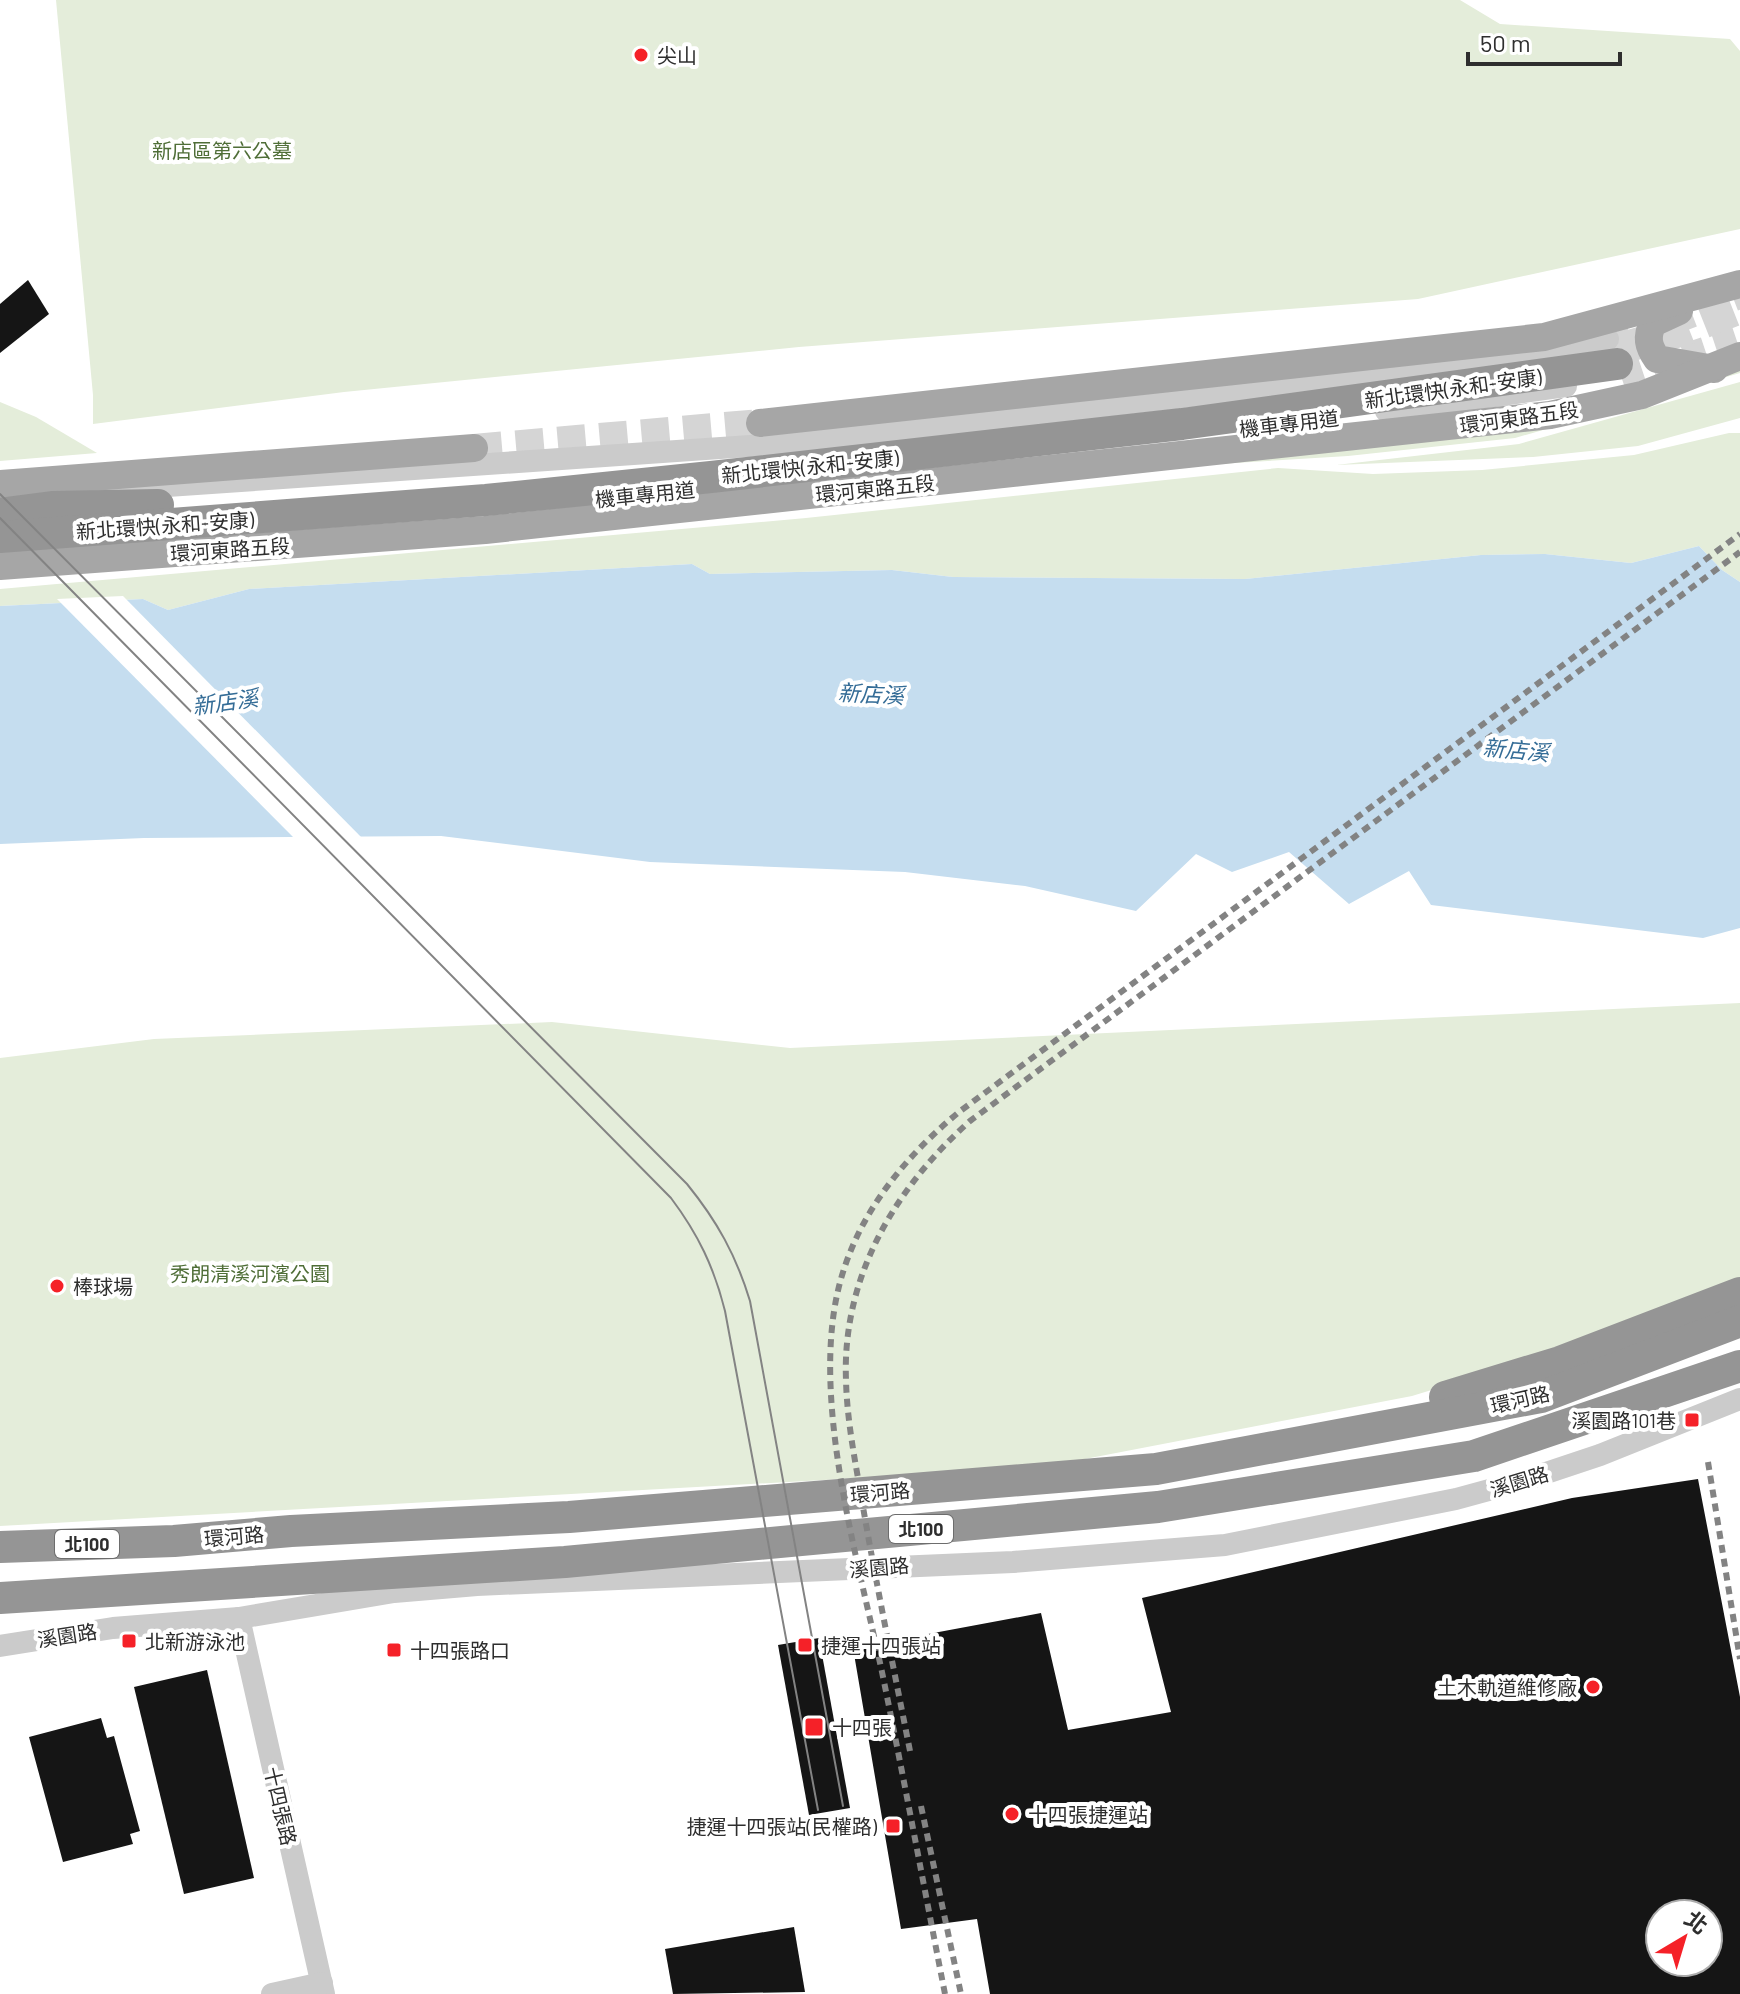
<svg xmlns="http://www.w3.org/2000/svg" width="1740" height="1994" font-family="Barlow,'Noto Sans TC',sans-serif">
<rect width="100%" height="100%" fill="#fff"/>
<!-- green -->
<g fill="#e4edda">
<polygon points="56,0 1460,0 1500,24 1730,39 1740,51 1740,229 1418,299 799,347 344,392 93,424 93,395"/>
<polygon points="1740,363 1740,373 1515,438 1348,456 1169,467 1555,419"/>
<polygon points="1740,382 1740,418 1638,446 1533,457 1336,465 1519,444"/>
<polygon points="0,402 36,417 97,453 0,461"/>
<polygon points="1729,433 1740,433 1740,582 1722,570 1699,546 1631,563 1545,554 1481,555 1245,579 953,577 892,570 710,574 692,564 249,589 168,610 143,599 0,606 0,589 806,518 1278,468 1373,474 1482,470 1634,455"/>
<polygon points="1740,1003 1740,1282 1565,1349 1412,1396 1038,1468 0,1526 0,1058 154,1039 552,1022 790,1048"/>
</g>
<!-- water -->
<polygon fill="#c5ddef" points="1699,546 1722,570 1740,582 1740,928 1703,938 1431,905 1409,871 1349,904 1289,852 1232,872 1196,854 1136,911 1025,886 905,872 650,862 441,836 144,838 0,844 0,606 143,599 168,610 249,589 692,564 710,574 892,570 953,577 1245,579 1481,555 1545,554 1631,563"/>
<!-- pier -->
<polygon fill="#fff" points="123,596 365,841 297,841 57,599"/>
<!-- building -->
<g fill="#151515" fill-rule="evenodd">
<polygon points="28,280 49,314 0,353 0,304"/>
<path d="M1698 1479 1740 1697V1994H990L977 1919 901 1929 853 1648 1041 1613 1068 1730 1171 1712 1142 1598 1572 1498ZM1660 1914H1708V1962H1660Z"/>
<polygon points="819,1638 850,1808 809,1815 778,1645"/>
<polygon points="207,1670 254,1878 184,1894 134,1687"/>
<polygon points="101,1718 107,1738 114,1736 140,1831 130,1834 133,1844 63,1862 29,1737"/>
<polygon points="794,1927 805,1992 673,1994 665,1949"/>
</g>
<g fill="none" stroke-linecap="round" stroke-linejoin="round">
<!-- minor-tunnel -->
<g stroke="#d5d5d5" stroke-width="22" stroke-dasharray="22 11" stroke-linecap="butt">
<polyline points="1608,339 1683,320 1740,298"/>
<polyline points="1621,376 1740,336"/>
</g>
<!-- major-tunnel -->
<polyline stroke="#d5d5d5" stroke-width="28" stroke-dasharray="28 14" stroke-linecap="butt" points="474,448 760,423"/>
<!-- highway-tunnel -->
<polyline stroke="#d5d5d5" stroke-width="32" stroke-dasharray="32 16" stroke-linecap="butt" points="1612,351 1687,329 1740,308"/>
<!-- minor -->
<g stroke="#cbcbcb" stroke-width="22">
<polyline points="1386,411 1566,386"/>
<polyline points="94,491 780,444 1235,391 1608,339"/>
<polyline points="239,1618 324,1994"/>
<polyline points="0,1646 113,1628 239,1618 394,1592 477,1585 1013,1562 1225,1545 1456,1499 1522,1481 1600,1455 1740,1399"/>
<polyline points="272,1994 322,1983"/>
</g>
<!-- major -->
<g stroke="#a6a6a6" stroke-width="28">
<path d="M1679 311 1653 323C1646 337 1648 346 1657 359L1714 369"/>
<polyline points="760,423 1544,337 1740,284"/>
<polyline points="0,484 474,448"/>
<polyline points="0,566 485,530 1550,415 1642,395 1740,356"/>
</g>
<!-- highway -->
<g stroke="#959595" stroke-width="32">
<polyline points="0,514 52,507 158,505"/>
<polyline points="0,537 486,500 711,477 1182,424 1617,364"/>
<polyline points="1445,1397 1560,1362 1740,1293"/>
<polyline points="0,1547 174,1541 291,1531 569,1517 1156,1469 1541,1397 1740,1321"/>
<polyline points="0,1598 565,1562 1158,1507 1474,1456 1740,1366"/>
</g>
<!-- tram -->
<g stroke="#838383" stroke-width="2">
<path d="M0 494 687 1184C717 1221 736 1255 750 1301L843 1806"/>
<path d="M0 518 671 1198C698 1234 714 1267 725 1311L818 1810"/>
</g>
<!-- rail -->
<g stroke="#838383" stroke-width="6" stroke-dasharray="8 6" stroke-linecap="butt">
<polyline points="1708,1462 1740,1659"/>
<path d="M910 1751C894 1670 877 1588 863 1507 856 1465 847 1423 846 1380 842 1277 895 1188 970 1121L1740 552"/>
<polyline points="921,1806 961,1994"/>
<path d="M945 1994C924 1887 904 1779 882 1672 858 1560 813 1407 837 1295 853 1220 901 1160 959 1112L1740 534"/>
</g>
</g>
<!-- markers -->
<g fill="#f52128" stroke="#fff" stroke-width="3">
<circle cx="641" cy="55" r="8"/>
<circle cx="57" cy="1286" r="8"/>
<rect x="1684" y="1412" width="16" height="16" rx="4"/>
<rect x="121" y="1633" width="16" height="16" rx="4"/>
<rect x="797" y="1637" width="16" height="16" rx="4"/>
<rect x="386" y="1642" width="16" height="16" rx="4"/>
<circle cx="1593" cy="1687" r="8"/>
<rect x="804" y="1717" width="20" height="20" rx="4"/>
<circle cx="1012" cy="1814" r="8"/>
<rect x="885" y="1818" width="16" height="16" rx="4"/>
</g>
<g text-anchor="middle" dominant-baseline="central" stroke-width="8" stroke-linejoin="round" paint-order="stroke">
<!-- shield labels -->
<g fill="#fff" stroke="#6d6d6d" stroke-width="2">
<rect x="889" y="1515" width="64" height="28" rx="6"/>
<rect x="55" y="1530" width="64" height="28" rx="6"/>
</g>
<g font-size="18" font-weight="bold" fill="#2e2e2e">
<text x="921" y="1529">北100</text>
<text x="87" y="1544">北100</text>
</g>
<!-- poi labels -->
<g font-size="20" fill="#2e2e2e" stroke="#fff" text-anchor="start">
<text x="657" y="55">尖山</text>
<text x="73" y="1286">棒球場</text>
<text x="1676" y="1420" text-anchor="end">溪園路101巷</text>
<text x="145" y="1641">北新游泳池</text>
<text x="821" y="1645">捷運十四張站</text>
<text x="410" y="1650">十四張路口</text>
<text x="1577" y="1687" text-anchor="end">土木軌道維修廠</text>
<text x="832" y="1727">十四張</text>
<text x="1028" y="1814">十四張捷運站</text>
<text x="877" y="1826" text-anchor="end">捷運十四張站(民權路)</text>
</g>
<!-- park labels -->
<g font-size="20" fill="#4f6e37" stroke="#fff">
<text x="222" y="150">新店區第六公墓</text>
<text x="250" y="1273">秀朗清溪河濱公園</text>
</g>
<!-- street labels -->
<g font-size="20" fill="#2e2e2e" stroke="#fff">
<text transform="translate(1453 388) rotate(-8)">新北環快(永和-安康)</text>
<text transform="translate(1519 417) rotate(-8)">環河東路五段</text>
<text transform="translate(1289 423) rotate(-7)">機車專用道</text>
<text transform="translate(810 466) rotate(-6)">新北環快(永和-安康)</text>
<text transform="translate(875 488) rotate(-6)">環河東路五段</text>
<text transform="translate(645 494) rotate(-6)">機車專用道</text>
<text transform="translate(165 525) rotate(-4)">新北環快(永和-安康)</text>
<text transform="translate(230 549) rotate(-4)">環河東路五段</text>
<text transform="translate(1520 1399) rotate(-13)">環河路</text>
<text transform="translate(1519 1481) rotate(-17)">溪園路</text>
<text transform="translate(880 1492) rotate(-5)">環河路</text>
<text transform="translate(234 1536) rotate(-5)">環河路</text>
<text transform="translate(879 1567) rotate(-5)">溪園路</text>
<text transform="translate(67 1635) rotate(-9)">溪園路</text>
<text transform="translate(281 1806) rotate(77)">十四張路</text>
</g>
<!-- water labels -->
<g font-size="22" font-style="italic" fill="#356d97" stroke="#fff">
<text transform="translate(871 693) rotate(3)">新店溪</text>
<text transform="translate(225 701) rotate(-8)">新店溪</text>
<text transform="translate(1516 749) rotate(5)">新店溪</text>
</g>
</g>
<!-- north arrow -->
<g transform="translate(1684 1938) rotate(38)"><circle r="38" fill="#ffffff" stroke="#ababab" stroke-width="2"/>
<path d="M0-6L14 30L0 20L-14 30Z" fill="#f52128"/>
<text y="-12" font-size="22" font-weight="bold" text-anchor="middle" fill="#2e2e2e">北</text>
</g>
<!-- scale -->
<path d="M1468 52v12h152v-12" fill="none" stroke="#2e2e2e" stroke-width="4"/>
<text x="1480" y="52" font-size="24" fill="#2e2e2e" stroke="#ffffff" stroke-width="6" paint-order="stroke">50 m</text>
</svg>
